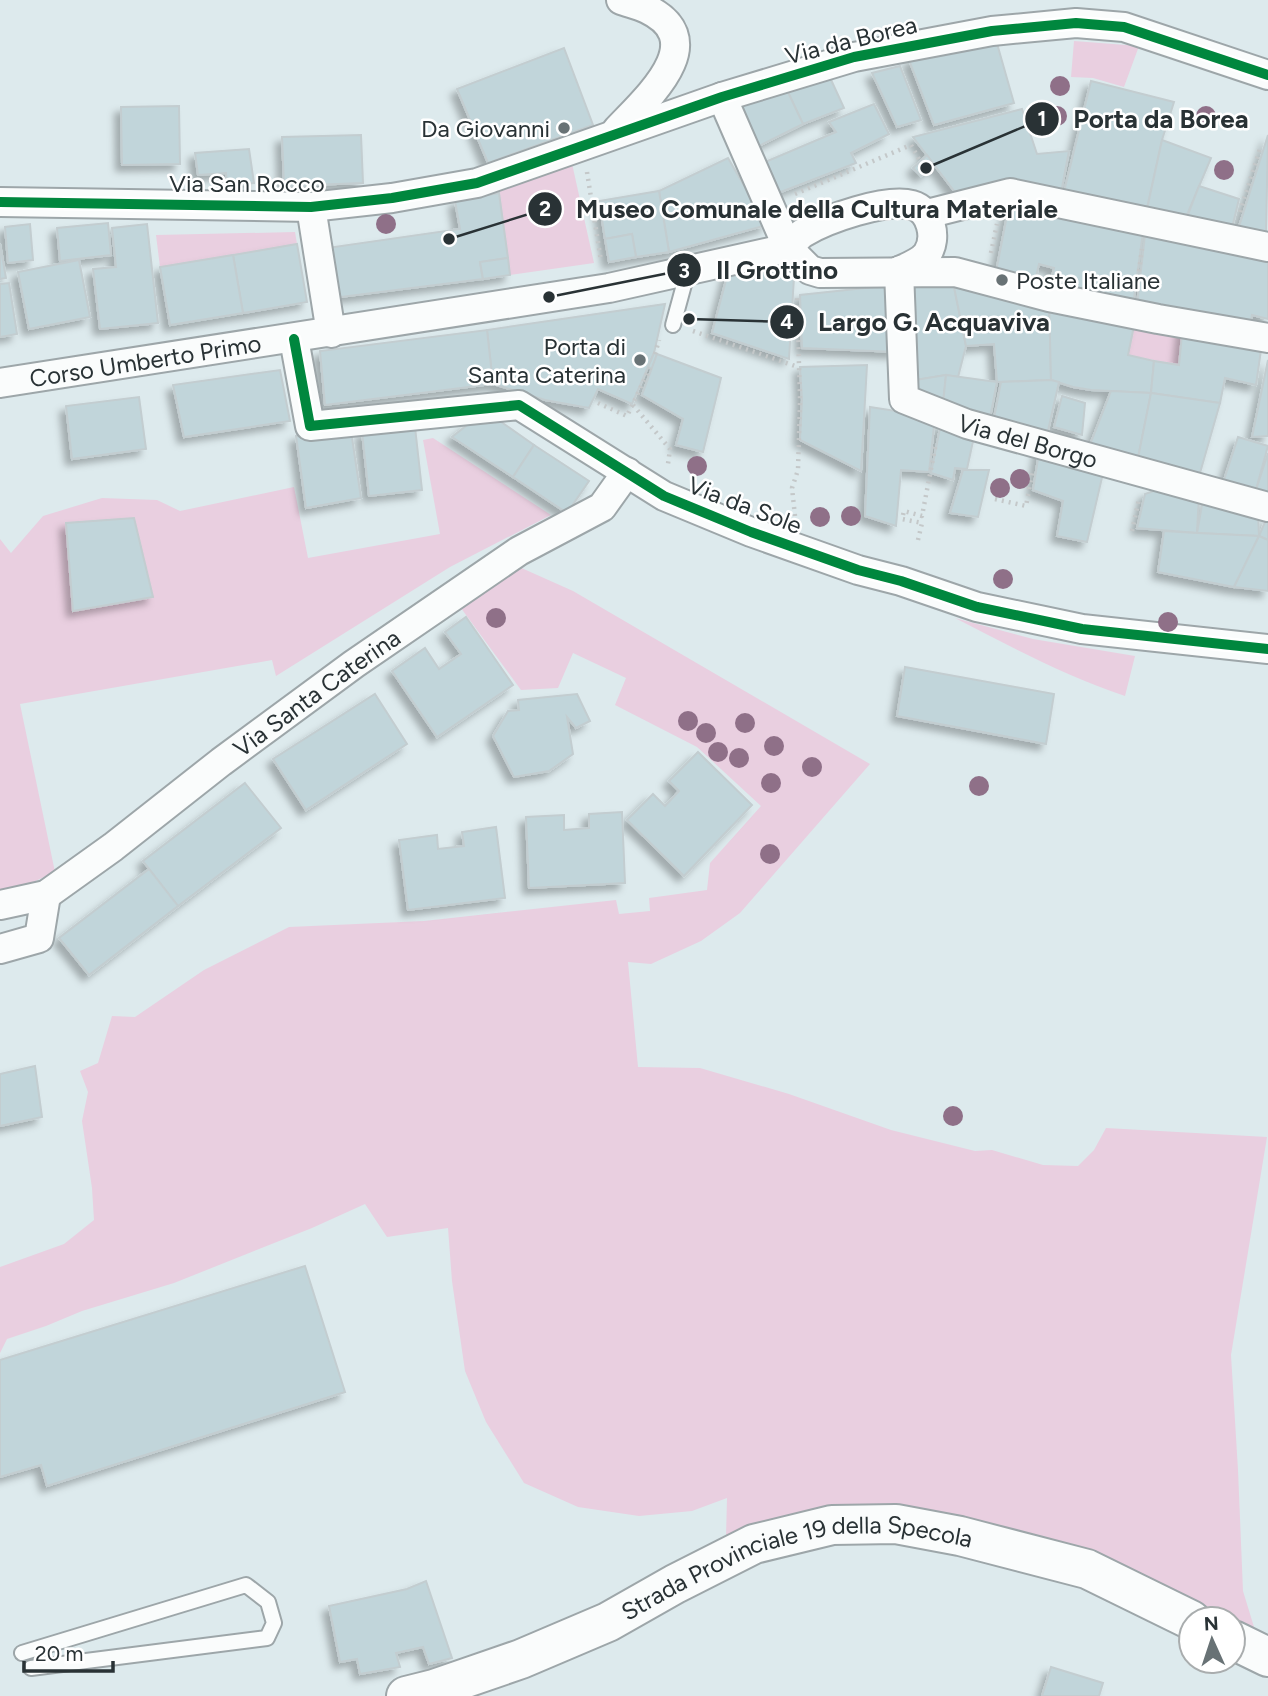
<svg xmlns="http://www.w3.org/2000/svg" width="1268" height="1696" font-family="Figtree,sans-serif">
<defs>
<filter id="shadow"><feDropShadow dx="-6" dy="6" stdDeviation="3.5" flood-color="#0004"/></filter>
</defs>
<rect width="100%" height="100%" fill="#ddeaed"/>
<!-- green -->
<g fill="#e9cfe0">
<polygon points="1074,41 1139,46 1124,87 1093,78 1071,77"/>
<polygon points="571,159 594,263 510,275 498,186"/>
<polygon points="295,232 297,244 160,267 156,235"/>
<polygon points="1136,316 1183,325 1179,365 1128,355"/>
<polygon points="433,438 551,515 450,567 276,676 272,660 20,704 55,872 18,889 0,891 0,539 11,553 43,516 102,498 157,500 180,511 294,487 308,558 440,534 423,440"/>
<polygon points="517,566 573,591 870,764 740,913 701,941 651,964 628,962 638,1067 700,1068 789,1094 891,1130 975,1151 992,1150 1043,1165 1078,1166 1094,1150 1106,1128 1267,1137 1231,1355 1238,1470 1243,1591 1254,1627 1238,1636 1233,1633 1233,1619 1207,1619 1004,1535 726,1537 727,1498 692,1511 639,1516 578,1507 524,1483 486,1422 465,1371 452,1281 448,1228 387,1237 365,1204 312,1228 174,1283 82,1311 46,1326 7,1339 0,1353 0,1267 64,1244 94,1220 92,1188 82,1121 88,1092 80,1071 98,1063 112,1016 135,1017 204,970 289,927 424,921 616,900 619,914 650,911 649,898 707,890 710,863 761,806 697,747 615,705 626,678 573,653 558,688 521,690 458,604"/>
<path d="M955 618 1033 639 1135 656 1125 696C1065 676 1011 647 955 618Z"/>
</g>
<!-- building -->
<g fill="#c1d5da" stroke="#c3cdd0" stroke-width="2" fill-rule="evenodd" filter="url(#shadow)">
<polygon points="994,33 1014,103 934,125 909,60"/>
<polygon points="564,48 593,125 488,163 457,89"/>
<polygon points="900,66 921,120 897,127 872,73"/>
<polygon points="827,71 844,108 803,124 786,88"/>
<polygon points="1091,81 1174,102 1162,140 1147,209 1061,204"/>
<polygon points="786,88 803,124 757,147 739,105"/>
<polygon points="874,104 889,134 851,153 856,163 773,195 758,165 836,132 829,122"/>
<polygon points="179,106 180,164 122,165 121,107"/>
<polygon points="1022,109 1037,154 1069,151 1060,198 964,204 913,137"/>
<polygon points="361,135 363,183 284,186 282,137"/>
<polygon points="1268,135 1266,236 1236,236"/>
<polygon points="1162,140 1211,158 1187,215 1147,209"/>
<polygon points="249,149 254,183 227,186 226,173 198,175 195,153"/>
<polygon points="927,155 935,166 921,176 913,168"/>
<polygon points="728,158 767,225 669,252 659,191"/>
<polygon points="1199,186 1239,199 1230,236 1184,225"/>
<polygon points="659,191 669,252 636,257 632,234 605,239 599,201"/>
<polygon points="499,193 508,258 480,262 483,279 333,298 327,248 460,229 455,201"/>
<path d="M1011 195 1144 225 1132 313 994 282ZM1039 264 1054 268 1050 285 1035 281Z"/>
<polygon points="108,223 111,255 60,261 57,228"/>
<polygon points="30,224 33,260 8,263 5,227"/>
<polygon points="147,224 158,323 100,329 93,269 116,267 112,228"/>
<polygon points="1146,226 1268,250 1268,319 1252,315 1248,333 1136,313"/>
<polygon points="632,234 636,257 609,262 605,239"/>
<polygon points="0,244 6,278 0,279"/>
<polygon points="297,244 307,302 243,313 233,255"/>
<polygon points="233,255 243,313 170,325 160,267"/>
<polygon points="508,258 510,275 483,279 480,262"/>
<polygon points="79,260 90,317 29,329 18,272"/>
<polygon points="730,265 794,277 789,359 712,333"/>
<polygon points="952,277 966,346 958,377 946,375 910,381 910,280"/>
<polygon points="952,277 1049,298 1051,380 997,382 994,344 966,346"/>
<polygon points="9,283 17,334 0,337 0,284"/>
<polygon points="893,285 897,352 802,348 800,295"/>
<polygon points="1049,298 1136,316 1128,355 1154,361 1151,393 1091,390 1073,387 1051,380"/>
<polygon points="665,304 654,353 632,404 598,389 589,408 545,400 493,384 487,330"/>
<polygon points="1183,325 1261,350 1256,385 1225,378 1220,403 1151,393 1154,361 1179,365"/>
<polygon points="487,330 493,384 325,405 320,351"/>
<polygon points="654,353 657,354 652,369 648,367"/>
<polygon points="657,354 721,378 703,452 676,445 683,419 642,395"/>
<polygon points="1268,360 1268,436 1252,437"/>
<polygon points="867,365 861,471 800,440 802,400 800,367"/>
<polygon points="280,370 290,421 184,437 173,385"/>
<polygon points="946,375 942,413 903,382"/>
<polygon points="946,375 997,382 988,428 942,413"/>
<polygon points="1051,380 1059,382 1047,435 993,423 1001,382"/>
<polygon points="1111,391 1151,393 1136,468 1086,455"/>
<polygon points="1151,393 1220,403 1196,487 1136,468"/>
<polygon points="1062,396 1085,403 1082,435 1054,427"/>
<polygon points="139,397 146,449 72,459 66,406"/>
<polygon points="870,407 935,417 929,472 901,470 896,526 865,516"/>
<polygon points="497,419 534,445 513,477 452,437 471,422"/>
<polygon points="941,423 975,432 967,469 955,468 953,480 931,473"/>
<polygon points="415,427 422,490 369,496 362,432"/>
<polygon points="351,431 361,498 306,508 296,436"/>
<polygon points="1238,437 1268,446 1255,493 1223,483"/>
<polygon points="534,445 589,481 567,513 513,477"/>
<polygon points="1040,446 1104,469 1087,542 1057,536 1063,501 1033,490"/>
<polygon points="1268,453 1268,502 1255,493"/>
<polygon points="963,470 989,470 978,517 950,513"/>
<polygon points="1168,486 1199,495 1197,533 1137,528 1145,494"/>
<polygon points="1203,499 1258,514 1259,536 1197,533"/>
<polygon points="1268,515 1268,540 1259,536"/>
<polygon points="134,518 153,597 73,611 66,523"/>
<polygon points="1164,531 1197,533 1259,536 1234,587 1158,572"/>
<polygon points="1259,536 1268,540 1268,591 1234,587"/>
<polygon points="466,617 513,685 437,737 392,671 425,648 439,669 461,654 445,632"/>
<polygon points="905,667 1054,694 1046,744 897,716"/>
<polygon points="375,694 407,744 306,810 273,759"/>
<polygon points="577,694 590,721 576,728 567,717 573,754 549,771 514,777 493,736 508,711 519,710 518,700"/>
<polygon points="698,752 752,805 684,876 627,820 653,794 665,806 679,791 669,781"/>
<polygon points="245,783 281,828 178,906 143,861"/>
<polygon points="622,812 625,883 529,888 526,817 564,815 564,830 589,828 589,814"/>
<polygon points="496,827 505,898 408,910 399,840 437,835 438,849 464,846 462,832"/>
<polygon points="149,869 178,906 89,975 59,938"/>
<polygon points="35,1066 42,1117 0,1126 0,1074"/>
<polygon points="305,1266 345,1392 47,1486 41,1465 0,1477 0,1360"/>
<polygon points="426,1581 452,1658 429,1664 423,1647 396,1653 400,1667 360,1674 357,1659 340,1662 329,1606 407,1589"/>
<polygon points="1051,1667 1103,1683 1099,1696 1042,1696"/>
</g>
<g fill="none" stroke-linecap="round" stroke-linejoin="round">
<defs>
<g id="lane">
<polyline points="673,325 688,270"/>
<polyline points="22,1653 246,1585 268,1602 274,1623 267,1638 31,1668"/>
</g>
<g id="street">
<polyline points="722,97 788,248 810,270 820,273 955,272 1049,297 1158,319 1268,338"/>
<path d="M617 130C646 99 713 41 647 9 639 5 629 3 621 0"/>
<polyline points="0,202 311,207 392,198 477,183 722,97 854,57 992,31 1076,23 1124,27 1268,75"/>
<polyline points="311,207 331,333"/>
<polyline points="927,214 1010,193 1268,247"/>
<path d="M788 248C793 243 797 237 803 233 826 219 886 198 912 205 931 210 938 238 927 254 921 262 908 267 899 271"/>
<path id="s1" d="M899 271 904 399 967 424 1268 507"/>
<polyline points="294,339 310,426 519,405 664,496 751,532 858,570 901,581 977,607 1082,629 1268,649"/>
<path id="s2" d="M0 383 609 288 788 248"/>
<path id="s3" d="M0 905 46 895 113 847 221 762 354 664 519 551 602 507 627 472"/>
<polyline points="0,949 39,938 46,895"/>
</g>
<g id="secondary">
<polyline points="1233,1640 1268,1657"/>
<path id="s4" d="M406 1696 434 1689 521 1659 608 1622 675 1584 754 1544 832 1525 896 1524 960 1536 1087 1569 1191 1620"/>
</g>
</defs>
<!-- lane casing -->
<use href="#lane" stroke="#9da6a9" stroke-width="18"/>
<!-- street casing -->
<use href="#street" stroke="#9da6a9" stroke-width="32"/>
<!-- secondary casing -->
<use href="#secondary" stroke="#9da6a9" stroke-width="42"/>
<!-- path -->
<g stroke="#c4c8c9" stroke-width="4.5" stroke-dasharray="2 5" stroke-linecap="butt">
<polyline points="587,172 601,261"/>
<polyline points="795,194 911,145 920,161"/>
<polyline points="1240,212 1260,149"/>
<polyline points="991,253 997,224"/>
<polyline points="1137,285 1142,249"/>
<polyline points="693,331 798,367"/>
<polyline points="655,354 659,340"/>
<polyline points="598,403 627,416 650,368"/>
<polyline points="633,405 670,449 668,464"/>
<polyline points="995,499 1026,506 1033,469"/>
<polyline points="795,516 792,488 798,470 800,400 797,295"/>
<polyline points="1132,531 1139,499"/>
<polyline points="918,540 922,523 902,519 904,511 922,516 936,443"/>
</g>
<!-- lane -->
<use href="#lane" stroke="#fafcfc" stroke-width="14"/>
<!-- street -->
<use href="#street" stroke="#fafcfc" stroke-width="28"/>
<!-- secondary -->
<use href="#secondary" stroke="#fafcfc" stroke-width="38"/>
<defs>
<g id="cycleway">
<polyline points="0,202 311,207 392,198 477,183 722,97 854,57 992,31 1076,23 1124,27 1268,75"/>
<polyline points="294,339 310,426 519,405 664,496 751,532 858,570 901,581 977,607 1082,629 1268,649"/>
</g>
</defs>
<!-- cycleway casing -->
<use href="#cycleway" stroke="#fff" stroke-width="15"/>
<!-- cycleway -->
<use href="#cycleway" stroke="#00873e" stroke-width="10"/>
</g>
<!-- trees -->
<g fill="#8f7088">
<circle cx="1060" cy="86" r="10"/>
<circle cx="1057" cy="116" r="10"/>
<circle cx="1206" cy="116" r="10"/>
<circle cx="1224" cy="170" r="10"/>
<circle cx="386" cy="224" r="10"/>
<circle cx="697" cy="466" r="10"/>
<circle cx="1020" cy="479" r="10"/>
<circle cx="1000" cy="488" r="10"/>
<circle cx="851" cy="516" r="10"/>
<circle cx="820" cy="517" r="10"/>
<circle cx="1003" cy="579" r="10"/>
<circle cx="496" cy="618" r="10"/>
<circle cx="1168" cy="622" r="10"/>
<circle cx="688" cy="721" r="10"/>
<circle cx="745" cy="723" r="10"/>
<circle cx="706" cy="733" r="10"/>
<circle cx="774" cy="746" r="10"/>
<circle cx="718" cy="752" r="10"/>
<circle cx="739" cy="758" r="10"/>
<circle cx="812" cy="767" r="10"/>
<circle cx="771" cy="783" r="10"/>
<circle cx="979" cy="786" r="10"/>
<circle cx="770" cy="854" r="10"/>
<circle cx="953" cy="1116" r="10"/>
</g>
<!-- markers -->
<g fill="#687275" stroke="#fff" stroke-width="2.5">
<circle cx="564" cy="128" r="7"/>
<circle cx="1002" cy="280" r="7"/>
<circle cx="640" cy="360" r="7"/>
</g>
<g text-anchor="middle" dominant-baseline="central" stroke-width="5" stroke-linejoin="round" paint-order="stroke">
<!-- street labels -->
<g font-size="24" fill="#293235" stroke="#fff">
<text transform="translate(851 40) rotate(-14)">Via da Borea</text>
<text x="247" y="183">Via San Rocco</text>
<text stroke="none"><textPath href="#s2" startOffset="147">Corso Umberto Primo</textPath></text>
<text stroke="none"><textPath href="#s1" startOffset="259">Via del Borgo</textPath></text>
<text transform="translate(745 505) rotate(21)">Via da Sole</text>
<text stroke="none"><textPath href="#s3" startOffset="385">Via Santa Caterina</textPath></text>
<text stroke="none"><textPath href="#s4" startOffset="418">Strada Provinciale 19 della Specola</textPath></text>
</g>
<!-- poi labels -->
<g font-size="24" fill="#293235" stroke="#fff" text-anchor="end">
<text x="550" y="128">Da Giovanni</text>
<text x="1016" y="280" text-anchor="start">Poste Italiane</text>
<text x="626" y="346">Porta di<tspan x="626" dy="28">Santa Caterina</tspan></text>
</g>
</g>
<!-- callouts -->
<path fill="none" stroke="#293235" stroke-width="2.5" d="M926 168L1042 119M449 239L545 209M549 297L684 270M689 319L787 322"/>
<g fill="#293235" stroke="#fff" stroke-width="2.5">
<circle cx="926" cy="168" r="7"/>
<circle cx="449" cy="239" r="7"/>
<circle cx="549" cy="297" r="7"/>
<circle cx="689" cy="319" r="7"/>
<circle cx="1042" cy="119" r="18"/>
<circle cx="545" cy="209" r="18"/>
<circle cx="684" cy="270" r="18"/>
<circle cx="787" cy="322" r="18"/>
</g>
<g font-size="21" text-anchor="middle" font-weight="bold" fill="#fff">
<text x="1042" y="126">1</text>
<text x="545" y="216">2</text>
<text x="684" y="278">3</text>
<text x="787" y="329">4</text>
</g>
<g font-size="26" text-anchor="middle" font-weight="bold" fill="#293235" stroke="#fff" stroke-width="5" stroke-linejoin="round" paint-order="stroke">
<text x="1161" y="128">Porta da Borea</text>
<text x="817" y="218">Museo Comunale della Cultura Materiale</text>
<text x="777" y="279">Il Grottino</text>
<text x="934" y="331">Largo G. Acquaviva</text>
</g>
<!-- north arrow -->
<g transform="translate(1212 1640) rotate(357)"><circle r="33" fill="#ffffff" stroke="#a9adae" stroke-width="2"/>
<path d="M0-5L12 26L0 18L-12 26Z" fill="#687275"/>
<text y="-10" font-size="19" font-weight="bold" text-anchor="middle" fill="#293235">N</text>
</g>
<!-- scale -->
<path d="M24 1661v10h89v-10" fill="none" stroke="#293235" stroke-width="3.5"/>
<text x="35" y="1661" font-size="21" fill="#293235" stroke="#ffffff" stroke-width="5" paint-order="stroke">20 m</text>
</svg>
